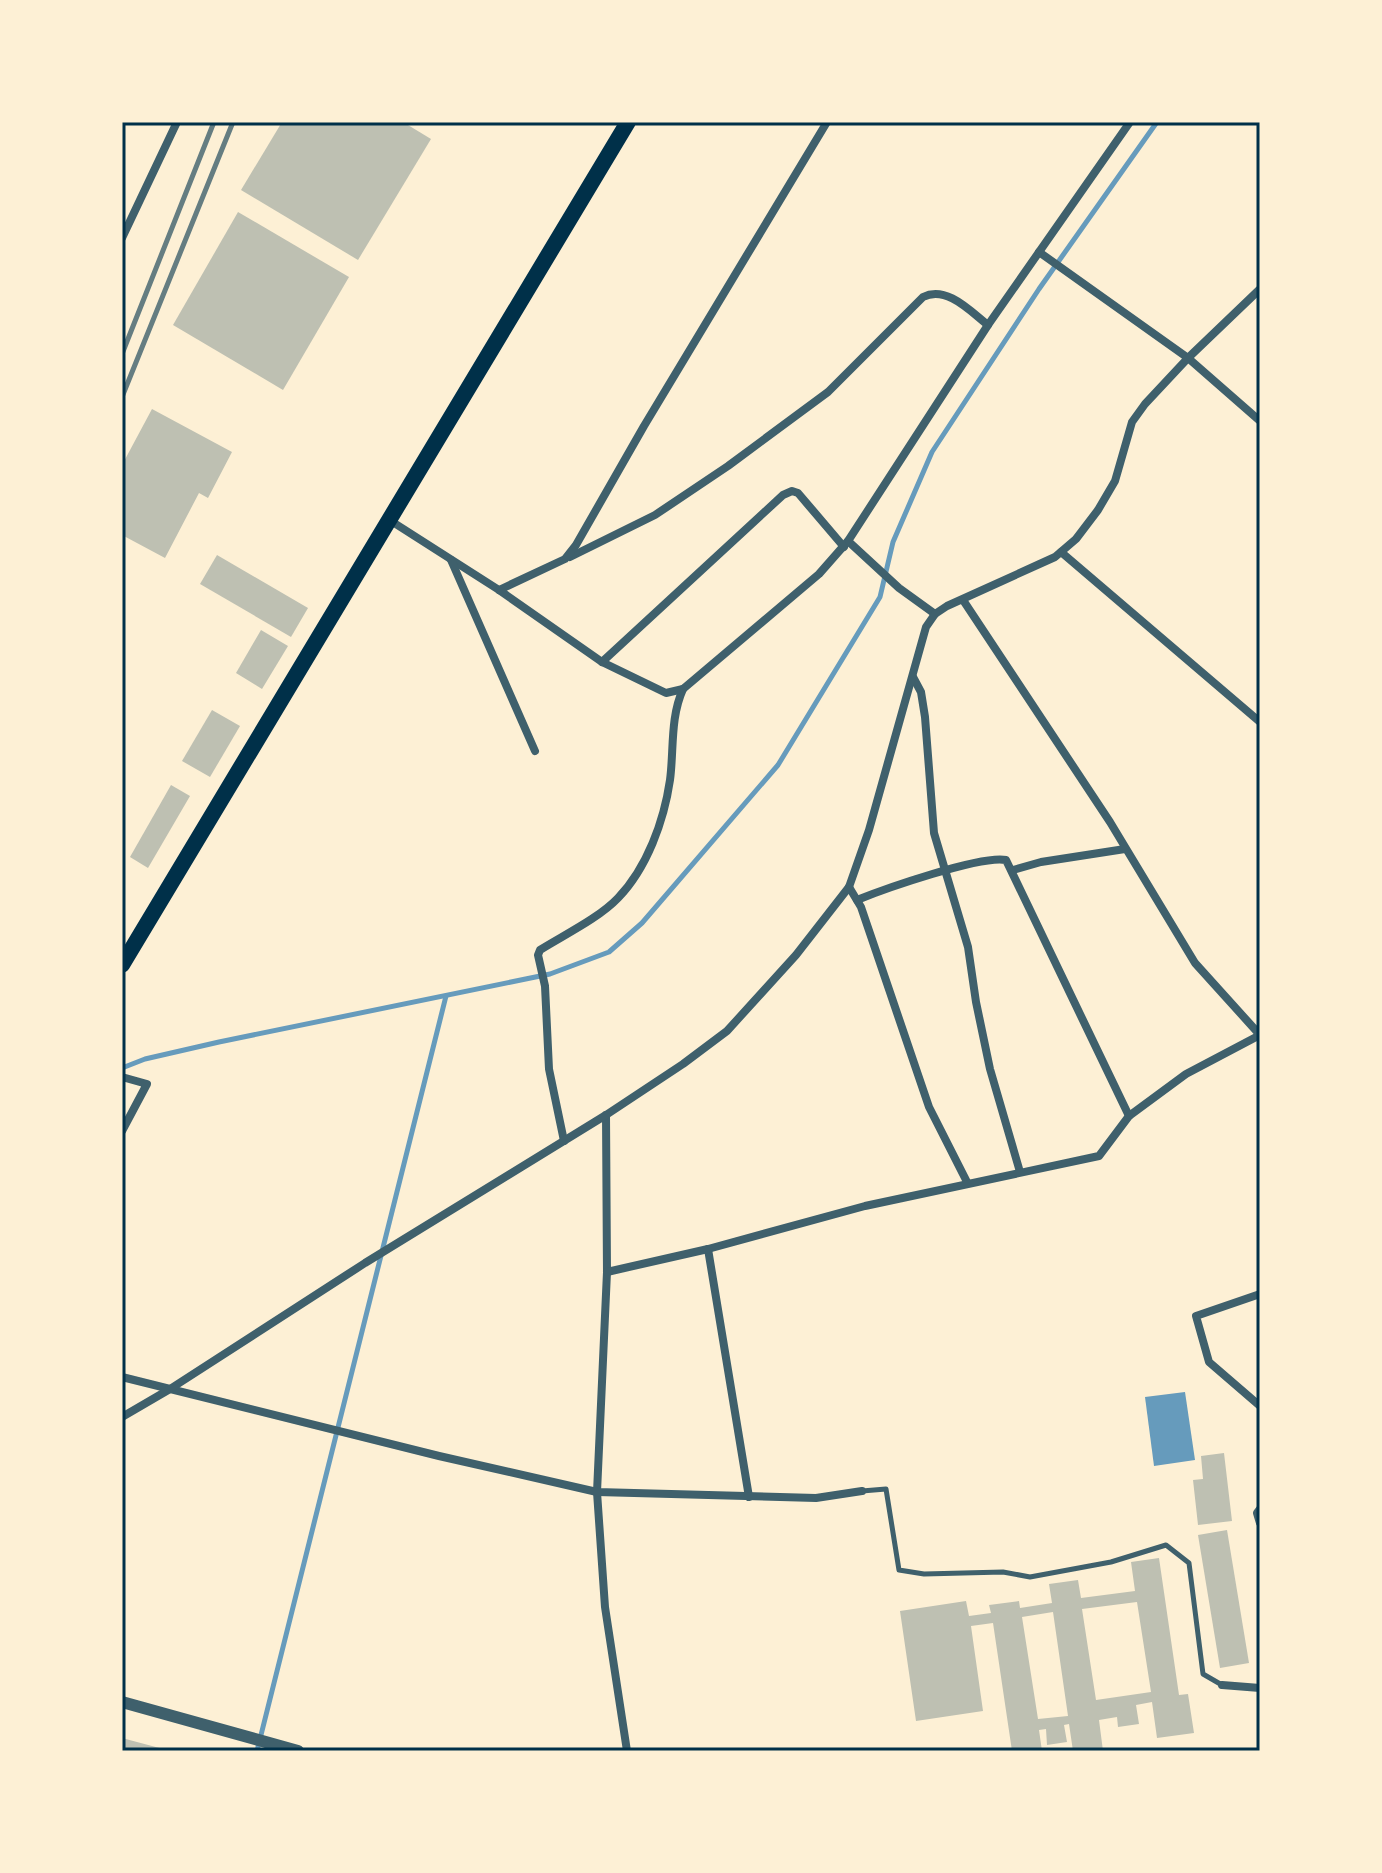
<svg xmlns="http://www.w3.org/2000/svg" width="1382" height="1873" font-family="'DM Sans',sans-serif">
<rect width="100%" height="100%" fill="#fdf0d5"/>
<!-- water -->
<polygon fill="#669bbc" points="1185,1392 1195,1460 1154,1466 1145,1397"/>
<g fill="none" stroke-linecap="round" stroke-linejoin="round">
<!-- stream -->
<g stroke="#669bbc" stroke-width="5">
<polyline points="122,1068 145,1059 219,1042 550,974 609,952 642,923 778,765 880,597 893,542 932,452 1039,289 1157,122"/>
<polyline points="257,1751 446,996"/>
</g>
</g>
<!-- building -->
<g fill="#bec0b2" fill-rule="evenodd">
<polygon points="282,122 403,122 431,139 358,260 241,190"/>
<polygon points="238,212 349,277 283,390 173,325"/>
<polygon points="152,409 232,452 208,498 199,493 165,558 122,535 122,465"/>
<polygon points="217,555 308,608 291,637 200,584"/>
<polygon points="261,630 288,646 262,689 236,673"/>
<polygon points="212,710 240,726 210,777 182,761"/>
<polygon points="171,785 190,796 148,868 130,857"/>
<polygon points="1224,1453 1232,1521 1198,1525 1193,1480 1203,1479 1201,1456"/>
<polygon points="1227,1530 1249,1663 1220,1668 1198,1535"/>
<path d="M1159 1558 1179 1695 1188 1694 1194 1733 1157 1738 1152 1702 1136 1705 1139 1724 1118 1727 1117 1717 1099 1720 1103 1751H1073L1069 1724 1064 1725 1067 1742 1047 1745 1046 1729 1039 1730 1042 1751H1012L993 1623 971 1626 983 1711 916 1721 900 1611 966 1601 969 1616 991 1613 989 1605 1019 1601 1020 1608 1052 1603 1049 1584 1078 1580 1081 1598 1135 1591 1131 1562ZM1137 1602 1151 1692 1096 1700 1082 1609ZM1053 1612 1068 1716 1038 1719 1022 1617Z"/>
<polygon points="122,1738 167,1750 167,1751 122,1751"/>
</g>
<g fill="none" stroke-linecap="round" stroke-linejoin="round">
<!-- service -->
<polyline stroke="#3f606c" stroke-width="5" points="862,1491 886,1489 899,1570 924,1574 1003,1572 1030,1577 1111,1562 1166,1545 1189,1563 1203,1674 1222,1685"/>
<!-- minor -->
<g stroke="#3f606c" stroke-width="8">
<polyline points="122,238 177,122"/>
<polyline points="1039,252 1188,358 1260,421"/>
<polyline points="391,521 499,590 602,662 666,693 683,689 819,574 848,541 988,325 1130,122"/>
<polyline points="848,541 899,588 935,614"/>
<polyline points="1061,552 1260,722"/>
<path d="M570 557 655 515 728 466 828 392 923 297C947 285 971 312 988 325"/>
<polyline points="451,560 535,751"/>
<polyline points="499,590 565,559 576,545 644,426 827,122"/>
<polyline points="963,600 1110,822 1195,963 1260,1035"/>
<polyline points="602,662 783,495 792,491 798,493 844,547"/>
<polyline points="913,677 921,692 925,717 934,833 968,947 976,1002 990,1069 1020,1172"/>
<polyline points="1013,870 1041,862 1125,849"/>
<polyline points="849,887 861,907 929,1107 967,1182"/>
<path d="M857 900C884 889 981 855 1006 860L1129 1116"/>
<polyline points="122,1077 147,1084 122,1131"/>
<polyline points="606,1115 607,1272 597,1492 605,1607 627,1751"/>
<path d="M564 1141 549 1069 545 986 538 955 540 950C564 935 599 918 618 898 647 868 664 821 670 780 674 750 670 718 683 689"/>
<polyline points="708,1249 749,1497"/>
<polyline points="607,1272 708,1249 865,1206 1099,1156 1129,1116 1186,1074 1260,1035"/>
<polyline points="1260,1294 1196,1316 1209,1362 1260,1406"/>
<polyline points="122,1377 439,1456 597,1492 816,1498 862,1491"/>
<polyline points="122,1417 170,1389 365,1263 606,1115 683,1064 727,1031 796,955 849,887 869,830 926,627 935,614 947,606 1055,557 1076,539 1098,510 1115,481 1132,422 1145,404 1188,358 1260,289"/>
<polyline points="1260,1509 1257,1513 1260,1523"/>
<polyline points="1222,1685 1260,1688"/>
</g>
<!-- tertiary -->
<polyline stroke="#3f606c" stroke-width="12" points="122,1702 298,1751"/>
<!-- primary -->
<polyline stroke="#003049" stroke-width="16" points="122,965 628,122"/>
<!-- rail -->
<g stroke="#657d81" stroke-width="5">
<polyline points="122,354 214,122"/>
<polyline points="122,397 233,122"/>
</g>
</g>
<!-- border -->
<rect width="1382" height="1873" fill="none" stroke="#fdf0d5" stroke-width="248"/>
<rect x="124" y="124" width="1134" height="1625" fill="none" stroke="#003049" stroke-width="3"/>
</svg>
